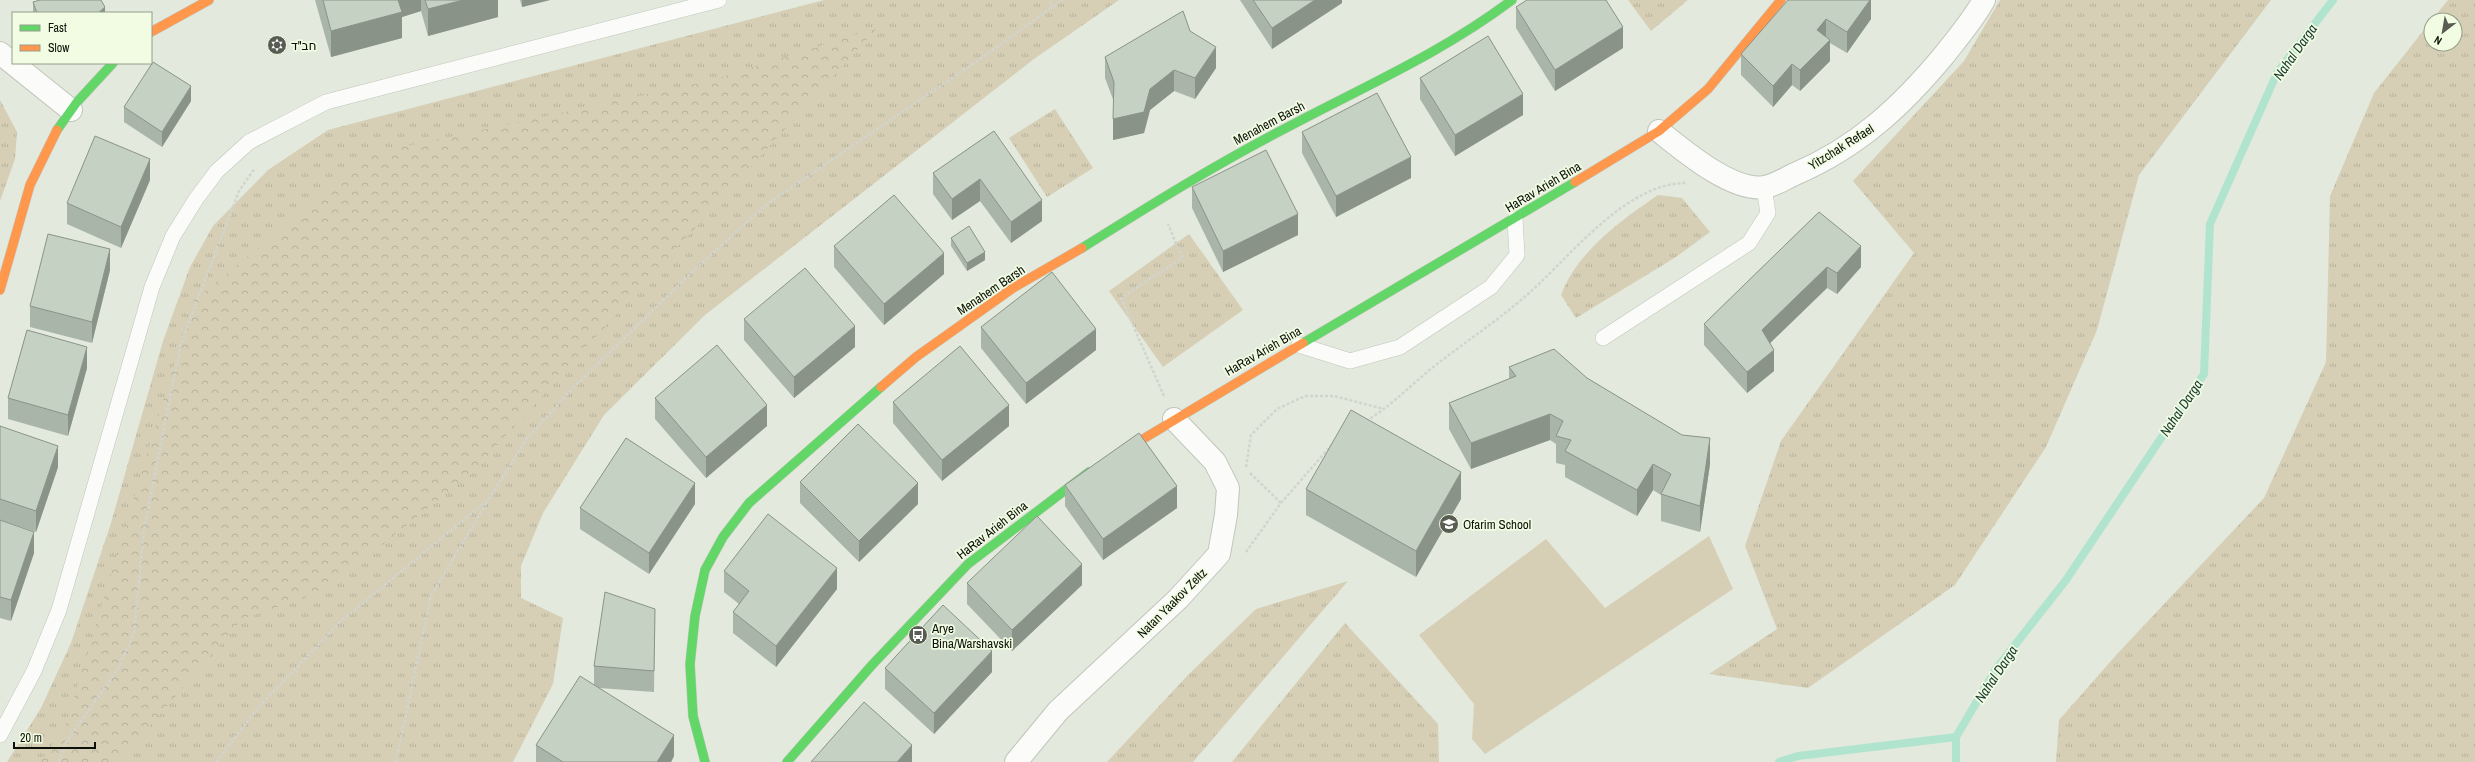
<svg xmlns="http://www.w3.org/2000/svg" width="2475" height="762" font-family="'Archivo Narrow',Heebo,sans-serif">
<defs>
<pattern id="grass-tufts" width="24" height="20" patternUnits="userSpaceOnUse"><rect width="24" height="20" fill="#d6cfb6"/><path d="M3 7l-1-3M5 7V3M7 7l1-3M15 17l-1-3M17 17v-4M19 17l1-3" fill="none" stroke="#b6b19b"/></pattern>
<pattern id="forest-crowns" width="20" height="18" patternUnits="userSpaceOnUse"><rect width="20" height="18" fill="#d6cfb6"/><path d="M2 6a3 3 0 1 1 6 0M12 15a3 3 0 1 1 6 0" fill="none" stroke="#b6b19b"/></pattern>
</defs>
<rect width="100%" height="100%" fill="#e3e9dc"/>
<!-- grass -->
<g fill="url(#grass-tufts)">
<polygon points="824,0 1119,0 1034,59 705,315 604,415 543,513 521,566 521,598 563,618 553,684 513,762 7,762 41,708 71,643 111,523 163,341 190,267 213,226 268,170 328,130"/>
<polygon points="1628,0 1688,0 1651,31"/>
<polygon points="2000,0 2271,0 2139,175 2097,330 2046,447 1955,585 1808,688 1709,674 1777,629 1745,546 1781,441 1914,253 1853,181 1964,61"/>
<polygon points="2448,0 2475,0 2475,762 2056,762 2059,720 2118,653 2264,498 2326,362 2330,196 2374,93 2431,21 2431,44 2455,44 2455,20 2432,20"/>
<polygon points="0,100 17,132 15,159 0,201"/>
<polygon points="1055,109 1093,168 1047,197 1009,138"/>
<path d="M1658 195 1682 198 1710 232 1676 257 1576 318 1561 295C1577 252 1620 221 1658 195Z"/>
<polygon points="1189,234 1243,310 1163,367 1109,291"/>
<polygon points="1348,581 1193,762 1107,762 1187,676 1256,609"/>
<polygon points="1345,623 1438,724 1439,762 1232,762"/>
</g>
<!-- forest -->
<polygon fill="url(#forest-crowns)" points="877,28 473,472 325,591 242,619 119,762 39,762 64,730 193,301 375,153 713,80"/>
<!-- garden -->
<polygon fill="#d6cfb6" points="1709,536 1733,589 1485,754 1472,739 1474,704 1419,635 1546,539 1605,608"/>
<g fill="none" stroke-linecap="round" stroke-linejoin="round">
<!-- stream -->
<g stroke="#b1e4ce" stroke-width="8">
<polyline points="1779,762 1798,756 1956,737"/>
<polyline points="1956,762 1956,737 1996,669 2066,580 2204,374 2210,224 2277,73 2333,0"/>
</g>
<defs>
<g id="lane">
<polyline points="1603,338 1749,243 1768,213 1764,187"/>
<polyline points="1299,345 1350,361 1400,347 1491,287 1517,255 1515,219"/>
<polyline points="0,735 34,671 59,610 152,287 173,236 196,199 217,171 249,142 326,102 719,0"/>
</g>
<g id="street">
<polyline points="0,53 71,110"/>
<path d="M1659 131C1683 150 1732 192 1764 187 1774 186 1786 178 1795 174 1858 147 1902 106 1945 54 1959 36 1973 20 1984 0"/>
<polyline points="1016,762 1058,711 1178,599 1219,554 1226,515 1228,488 1215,462 1174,419"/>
</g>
<g id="fast">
<polyline points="57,130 77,102 113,63"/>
<path d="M1082 248C1149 206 1216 164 1286 128 1363 87 1442 53 1512 0"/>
<polyline points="1303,343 1575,182"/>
<polyline points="705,762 693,716 690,664 695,616 705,570 723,537 749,503 881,387"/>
<polyline points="787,762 872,665 968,564 1089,472"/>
</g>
<g id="slow">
<polyline points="151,32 209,0"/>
<polyline points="1575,182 1659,131 1708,89 1781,0"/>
<polyline points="0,290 30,185 57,130"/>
<polyline points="881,387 916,357 1013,288 1082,248"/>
<polyline points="1118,454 1303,343"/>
</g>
</defs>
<!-- lane casing -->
<use href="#lane" stroke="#c1c5bb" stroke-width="16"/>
<!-- street casing -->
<use href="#street" stroke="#c1c5bb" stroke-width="24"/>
<!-- fast casing -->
<use href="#fast" stroke="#c1c5bb" stroke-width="10"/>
<!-- slow casing -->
<use href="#slow" stroke="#c1c5bb" stroke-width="10"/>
<!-- path -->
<g stroke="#d2d4cf" stroke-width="2.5" stroke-dasharray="3 2" stroke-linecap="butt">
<polyline points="1050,9 1051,0"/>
<polyline points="1164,396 1121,298 1182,258 1168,224"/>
<path d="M1366 421C1391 406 1410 386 1432 368 1461 345 1493 324 1521 300 1566 263 1623 183 1686 183"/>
<polyline points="1246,467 1251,435 1277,409 1305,396 1334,396 1384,409"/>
<polyline points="1250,473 1281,503"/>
<polyline points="1246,552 1281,503 1335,441"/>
<polyline points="59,762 65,744 119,667 134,633 144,529 181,343 239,191 255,168"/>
<polyline points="216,762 257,709 341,621 489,499 526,440 572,389 687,277 767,204 983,57 1062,0"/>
<polyline points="396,762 431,596 487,502"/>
</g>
<!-- lane -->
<use href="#lane" stroke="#fbfcfa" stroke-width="15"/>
<!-- street -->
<use href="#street" stroke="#fbfcfa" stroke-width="22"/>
<!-- fast -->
<use href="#fast" stroke="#63d668" stroke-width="9"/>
<!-- slow -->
<use href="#slow" stroke="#ff974d" stroke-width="9"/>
</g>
<!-- wall -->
<g fill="#a9b5a8">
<polygon points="315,0 498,0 498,17 428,36 421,11 402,17 402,38 331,57"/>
<polygon points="520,0 550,0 522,7"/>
<polygon points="1240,0 1342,0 1342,3 1272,49"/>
<polygon points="1871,0 1871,19 1847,53 1830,43 1830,61 1800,91 1792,85 1773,107 1741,75 1741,54"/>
<polygon points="33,2 105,13 33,13"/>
<polygon points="1516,7 1623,48 1555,91 1516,28"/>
<polygon points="1190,31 1216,68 1195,99 1174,91 1150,110 1144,133 1113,140 1114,102 1105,78 1105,57"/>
<polygon points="1420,78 1523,115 1455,156 1420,99"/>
<polygon points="191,101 162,147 124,122 124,107"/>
<polygon points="994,131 1042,221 1011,243 980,201 952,220 933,194 933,173"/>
<polygon points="1302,132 1411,178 1336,217 1302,153"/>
<polygon points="150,180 121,248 67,224 67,203"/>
<polygon points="1192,187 1298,235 1223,272 1192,208"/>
<polygon points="1819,212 1861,267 1837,294 1827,288 1770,343 1774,371 1747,393 1704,345 1704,324"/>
<polygon points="951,238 985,260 967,271 951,246"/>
<polygon points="834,246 944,274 884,325 834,267"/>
<polygon points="110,270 92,343 30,327 30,306"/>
<polygon points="744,319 855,347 794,398 744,340"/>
<polygon points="981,327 1096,350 1026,404 981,348"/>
<polygon points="1509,367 1587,378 1710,464 1700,532 1661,521 1661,495 1653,490 1637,516 1565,477 1565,465 1556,463 1556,444 1550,440 1471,469 1449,429 1449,403 1509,379"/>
<polygon points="87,368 68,436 8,419 8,398"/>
<polygon points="655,398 767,426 706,478 655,419"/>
<polygon points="893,402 1009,426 942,481 893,423"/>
<polygon points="0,426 58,467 36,532 0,520"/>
<polygon points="800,482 918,504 859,562 800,503"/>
<polygon points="1065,485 1177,508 1103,560 1065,506"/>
<polygon points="1306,489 1461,499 1416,577 1306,515"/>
<polygon points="695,504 649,574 580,529 580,508"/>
<polygon points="0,520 34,553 11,621 0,618"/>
<polygon points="724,571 837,589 776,667 733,633 733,612 739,604 724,592"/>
<polygon points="967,583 1082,585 1012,651 967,604"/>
<polygon points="655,609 654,692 599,688 674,756 671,762 536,762 536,745 594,684 594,666"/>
<polygon points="885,668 992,672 934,734 885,689"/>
</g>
<!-- shaded-wall -->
<g fill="#8a9388">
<polygon points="396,0 421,0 421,11 402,17 402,38 331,57 331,31"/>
<polygon points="463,0 498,0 498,17 428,36 428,9"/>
<polygon points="522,0 550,0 522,7"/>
<polygon points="1315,0 1342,0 1342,3 1272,49 1272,28"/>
<polygon points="1870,0 1871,0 1871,19 1847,53 1847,32"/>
<polygon points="105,7 105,13 98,13"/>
<polygon points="1826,19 1826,40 1817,30"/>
<polygon points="1623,27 1623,48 1555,91 1555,70"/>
<polygon points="1830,40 1830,61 1800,91 1800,70"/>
<polygon points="1216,47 1216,68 1195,99 1195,78"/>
<polygon points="1792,64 1792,85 1773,107 1773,86"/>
<polygon points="1174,70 1174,91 1150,110 1144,133 1113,140 1113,119"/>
<polygon points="191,86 191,101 162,147 162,132"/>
<polygon points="1523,94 1523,115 1455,156 1455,135"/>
<polygon points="1411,157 1411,178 1336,217 1336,196"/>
<polygon points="150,159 150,180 121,248 121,227"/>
<polygon points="980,179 980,201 952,220 952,199"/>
<polygon points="1042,200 1042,221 1011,243 1011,222"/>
<polygon points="1298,214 1298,235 1223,272 1223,251"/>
<polygon points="1861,246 1861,267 1837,294 1837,273"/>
<polygon points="110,249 110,270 92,343 92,322"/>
<polygon points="985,252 985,260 967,271 967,263"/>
<polygon points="944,253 944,274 884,325 884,304"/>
<polygon points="1827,267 1827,288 1762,351 1762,330"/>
<polygon points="855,326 855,347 794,398 794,377"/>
<polygon points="1096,329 1096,350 1026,404 1026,383"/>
<polygon points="87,347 87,368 68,436 68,415"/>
<polygon points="1774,350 1774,371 1747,393 1747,372"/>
<polygon points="767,405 767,426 706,478 706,457"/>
<polygon points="1009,405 1009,426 942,481 942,460"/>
<polygon points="1550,414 1550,440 1471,469 1471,443"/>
<polygon points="1710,438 1710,464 1700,532 1700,506"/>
<polygon points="58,446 58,467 36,532 36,511"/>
<polygon points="1653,464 1653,490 1637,516 1637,490"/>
<polygon points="1461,472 1461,499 1416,577 1416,551"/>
<polygon points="695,483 695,504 649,574 649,553"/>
<polygon points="918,483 918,504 859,562 859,541"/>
<polygon points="1177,486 1177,508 1103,560 1103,539"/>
<polygon points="34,532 34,553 11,621 11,600"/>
<polygon points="1082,564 1082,585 1012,651 1012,630"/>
<polygon points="837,568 837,589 776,667 776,646"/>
<polygon points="992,651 992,672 934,734 934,713"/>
<polygon points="674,735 674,756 671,762 657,762"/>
<polygon points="912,745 912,762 897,762"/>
</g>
<!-- building -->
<g fill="#c5d2c3" stroke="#8a9388">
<polygon points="40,0 101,0 105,7 98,13 37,13 33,2"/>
<polygon points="323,0 398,0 402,12 331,31"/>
<polygon points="425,0 463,0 428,9"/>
<polygon points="1253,0 1315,0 1272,28"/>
<polygon points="1527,0 1606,0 1623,27 1555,70 1516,7"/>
<polygon points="1788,0 1870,0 1847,32 1826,19 1817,30 1830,40 1800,70 1792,64 1773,86 1741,54"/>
<polygon points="1183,11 1190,31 1216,47 1195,78 1174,70 1150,89 1144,112 1113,119 1114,82 1105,57"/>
<polygon points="1488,36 1523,94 1455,135 1420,78"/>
<polygon points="153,62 191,86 162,132 124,107"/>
<polygon points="1377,93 1411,157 1336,196 1302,132"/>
<polygon points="994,131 1042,200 1011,222 980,179 952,199 933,173"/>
<polygon points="95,136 150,159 121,227 67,203"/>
<polygon points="1266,150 1298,214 1223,251 1192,187"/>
<polygon points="894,195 944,253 884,304 834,246"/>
<polygon points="1819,212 1861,246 1837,273 1827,267 1762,330 1774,350 1747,372 1704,324"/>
<polygon points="969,226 985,252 967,263 951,238"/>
<polygon points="48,234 110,249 92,322 30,306"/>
<polygon points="805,268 855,326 794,377 744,319"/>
<polygon points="1052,272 1096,329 1026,383 981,327"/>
<polygon points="27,330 87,347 68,415 8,398"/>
<polygon points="717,345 767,405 706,457 655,398"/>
<polygon points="960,346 1009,405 942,460 893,402"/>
<polygon points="1554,349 1587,378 1682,435 1710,438 1700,506 1661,494 1671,474 1653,464 1637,490 1565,451 1571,440 1556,436 1563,421 1550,414 1471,443 1449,403 1516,376 1509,367"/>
<polygon points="1351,410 1461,472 1416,551 1306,489"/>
<polygon points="858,424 918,483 859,541 800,482"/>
<polygon points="0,426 58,446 36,511 0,499"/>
<polygon points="1139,433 1177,486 1103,539 1065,485"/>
<polygon points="626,438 695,483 649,553 580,508"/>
<polygon points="768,514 837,568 776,646 733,612 749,591 724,571"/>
<polygon points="1037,516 1082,564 1012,630 967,583"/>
<polygon points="0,520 34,532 11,600 0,597"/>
<polygon points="605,592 655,609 654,671 594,666"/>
<polygon points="943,605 992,651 934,713 885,668"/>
<polygon points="580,676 674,735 657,762 563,762 536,745"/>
<polygon points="864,702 912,745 897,762 811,762"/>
</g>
<!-- icons -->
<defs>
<symbol id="synagogue-disc" viewBox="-11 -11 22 22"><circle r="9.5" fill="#585c52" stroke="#f1fce3"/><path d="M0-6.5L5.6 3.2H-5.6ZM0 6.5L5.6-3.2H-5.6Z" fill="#fff"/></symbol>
<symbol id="school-disc" viewBox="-11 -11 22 22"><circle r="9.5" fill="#585c52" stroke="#f1fce3"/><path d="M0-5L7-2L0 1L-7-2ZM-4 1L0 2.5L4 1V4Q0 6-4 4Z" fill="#fff"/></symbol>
<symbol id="bus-disc" viewBox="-11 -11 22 22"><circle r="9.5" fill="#585c52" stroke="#f1fce3"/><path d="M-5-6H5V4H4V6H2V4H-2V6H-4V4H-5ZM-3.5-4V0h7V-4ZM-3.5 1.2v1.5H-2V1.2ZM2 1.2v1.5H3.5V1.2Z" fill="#fff"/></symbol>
</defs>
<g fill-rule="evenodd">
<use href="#synagogue-disc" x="266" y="34" width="22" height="22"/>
<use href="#school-disc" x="1438" y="513" width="22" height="22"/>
<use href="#bus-disc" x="907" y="624" width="22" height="22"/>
</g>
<g text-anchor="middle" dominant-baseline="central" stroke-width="3.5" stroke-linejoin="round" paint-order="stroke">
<!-- poi labels -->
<g font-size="13" fill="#0d1008" stroke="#f1fce3" text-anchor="start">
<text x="291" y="45">חב"ד</text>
<text x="1463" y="524">Ofarim School</text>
<text x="932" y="628">Arye<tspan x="932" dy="15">Bina/Warshavski</tspan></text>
</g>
<!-- street labels -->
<g font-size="13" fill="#0d1008" stroke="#f1fce3">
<text transform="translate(1269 123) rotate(-28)">Menahem Barsh</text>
<text transform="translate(1841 147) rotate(-32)">Yitzchak Refael</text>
<text transform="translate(1543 187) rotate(-31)">HaRav Arieh Bina</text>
<text transform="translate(991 290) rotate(-34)">Menahem Barsh</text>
<text transform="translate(1263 351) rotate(-30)">HaRav Arieh Bina</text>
<text transform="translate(992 530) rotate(-38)">HaRav Arieh Bina</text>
<text transform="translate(1172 603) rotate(-45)">Natan Yaakov Zeltz</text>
</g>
<!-- water labels -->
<g font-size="14" font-style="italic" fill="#16372c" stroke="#f1fce3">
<text transform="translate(2295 52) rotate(-55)">Nahal Darga</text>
<text transform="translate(2181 408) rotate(-56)">Nahal Darga</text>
<text transform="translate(1996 674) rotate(-56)">Nahal Darga</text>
</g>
</g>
<!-- legend -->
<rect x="12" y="12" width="140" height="52" fill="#f1fce3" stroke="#969e8b"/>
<rect x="20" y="25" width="20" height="6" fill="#63d668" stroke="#969e8b"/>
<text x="48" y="32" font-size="12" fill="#0d1008">Fast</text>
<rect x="20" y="45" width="20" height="6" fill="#ff974d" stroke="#969e8b"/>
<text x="48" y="52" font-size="12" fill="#0d1008">Slow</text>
<!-- north arrow -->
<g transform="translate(2443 32) rotate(211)"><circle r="19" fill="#f1fce3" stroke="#969e8b"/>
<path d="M0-3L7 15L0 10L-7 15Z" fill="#585c52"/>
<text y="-6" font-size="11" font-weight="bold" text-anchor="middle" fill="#0d1008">N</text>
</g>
<!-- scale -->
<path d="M14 742v6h81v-6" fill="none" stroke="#0d1008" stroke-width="2"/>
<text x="20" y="742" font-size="12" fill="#0d1008" stroke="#f1fce3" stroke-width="3" paint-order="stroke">20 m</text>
</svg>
